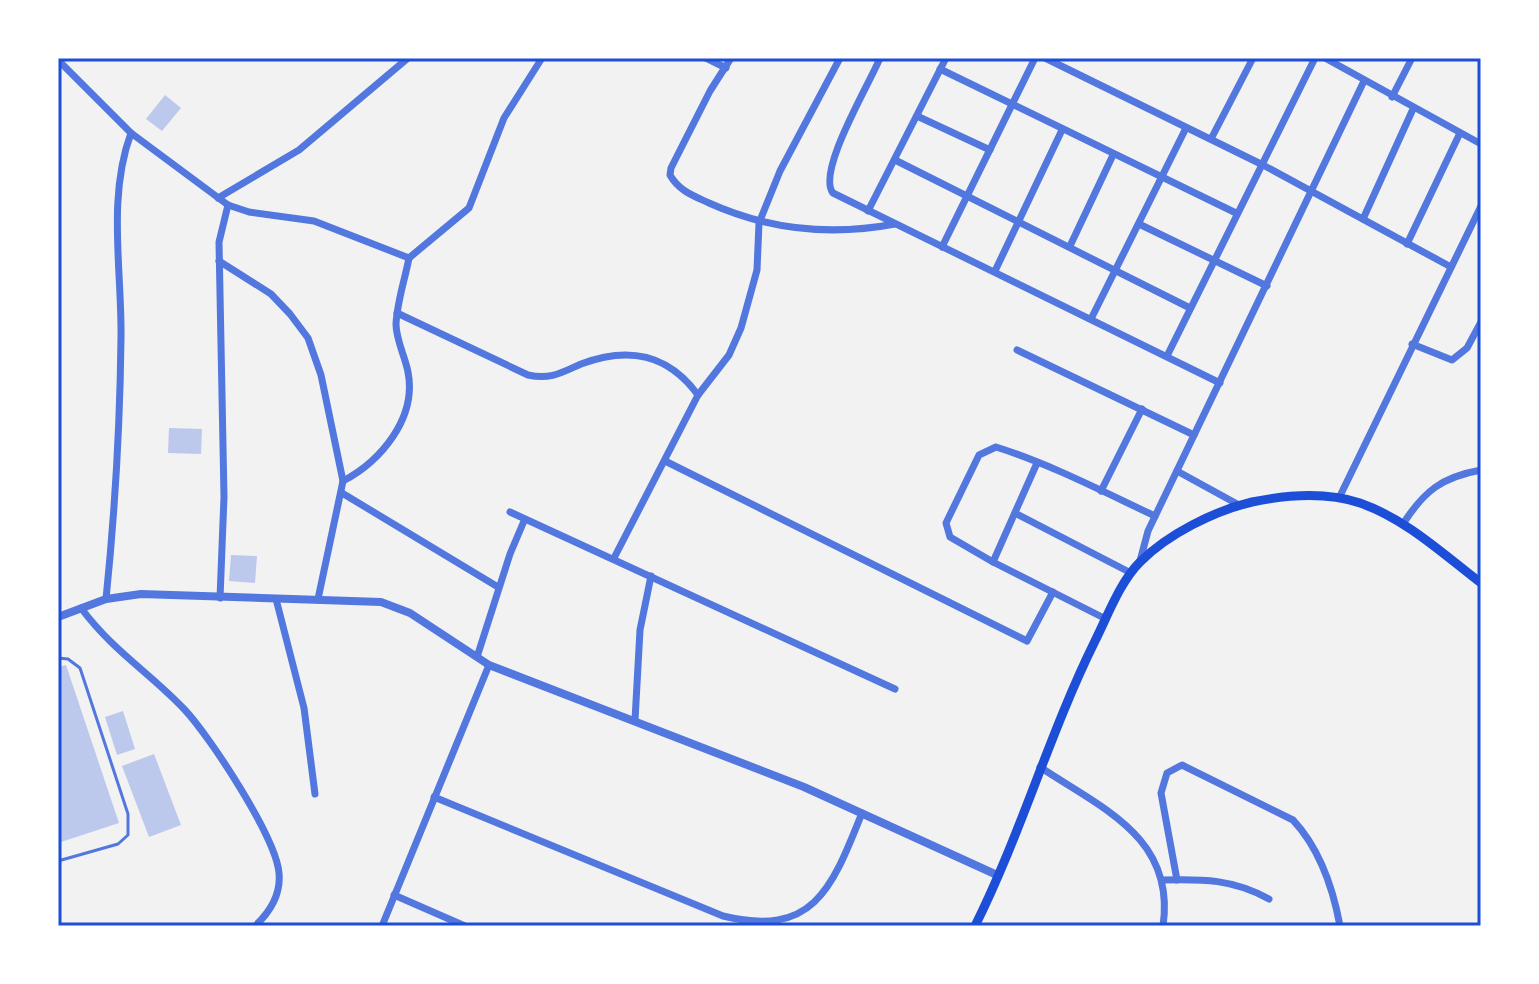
<svg xmlns="http://www.w3.org/2000/svg" width="1539" height="984" font-family="Arial,sans-serif">
<rect width="100%" height="100%" fill="#f2f2f2"/>
<!-- building -->
<g fill="#bdc9ec">
<polygon points="165,95 181,108 162,131 146,119"/>
<polygon points="169,428 202,429 201,454 168,453"/>
<polygon points="231,555 257,556 255,583 229,581"/>
<polygon points="66,665 119,823 58,843 58,667"/>
<polygon points="123,711 135,749 117,755 105,717"/>
<polygon points="154,754 181,825 149,837 122,766"/>
</g>
<g fill="none" stroke-linecap="round" stroke-linejoin="round">
<!-- service -->
<polyline stroke="#5277de" stroke-width="3" points="58,658 68,659 80,668 128,814 128,835 118,844 58,861"/>
<!-- minor -->
<g stroke="#5277de" stroke-width="7">
<polyline points="706,58 726,68"/>
<path d="M731 58 710 91 671 168 670 175C679 191 694 196 709 203 769 230 831 236 895 224"/>
<path d="M880 58C870 83 816 172 833 193L1220 383"/>
<polyline points="1045,58 1263,165 1451,267"/>
<polyline points="1325,58 1481,144"/>
<polyline points="58,60 131,133 228,205 249,212 314,221 409,258"/>
<polyline points="940,69 1236,213"/>
<polyline points="1392,97 1412,58"/>
<polyline points="917,116 990,150"/>
<polyline points="1211,139 1253,58"/>
<polyline points="895,160 1190,308"/>
<polyline points="218,198 299,150 408,58"/>
<polyline points="868,211 946,58"/>
<polyline points="1363,219 1413,109"/>
<polyline points="1139,224 1267,286"/>
<polyline points="1407,244 1460,133"/>
<polyline points="1070,246 1113,155"/>
<polyline points="942,247 1035,58"/>
<polyline points="409,258 469,208 504,118 542,58"/>
<polyline points="219,261 271,294 290,314 308,338 321,375 343,481 318,599"/>
<polyline points="995,271 1062,130"/>
<path d="M397 313 528 375C550 380 561 373 581 364 629 346 668 354 698 395"/>
<polyline points="1091,319 1186,128"/>
<polyline points="1412,344 1452,360 1467,348 1481,322"/>
<polyline points="1017,350 1194,435"/>
<polyline points="1167,356 1315,58"/>
<polyline points="665,461 1027,641 1053,592"/>
<path d="M1037 463 993 562 950 537 946 523 979 455 996 447C1050 464 1104 492 1155 516"/>
<polyline points="1177,471 1239,505"/>
<path d="M343 481C381 461 417 418 408 372 405 356 396 340 396 324 397 302 405 279 409 258"/>
<polyline points="1101,491 1142,409"/>
<polyline points="342,493 498,587"/>
<polyline points="1339,498 1481,206"/>
<polyline points="510,512 895,689"/>
<polyline points="1015,513 1131,573"/>
<path d="M1403 524C1424 491 1442 477 1481 470"/>
<polyline points="614,558 698,395 729,355 741,328 757,270 759,223 780,171 840,58"/>
<polyline points="1140,561 1148,531 1364,81"/>
<polyline points="993,562 1106,619"/>
<polyline points="220,598 224,497 219,242 228,205"/>
<path d="M106 599C115 511 120 426 121 338 122 270 107 198 131 133"/>
<polyline points="276,599 304,708 315,794"/>
<path d="M81 608C114 652 149 672 185 710 210 737 276 837 279 873 281 894 270 912 255 926"/>
<polyline points="477,657 510,554 524,521"/>
<polyline points="635,720 640,630 651,576"/>
<path d="M1040 767C1101 808 1176 837 1163 926"/>
<path d="M434 797 723 916C814 938 832 888 862 813"/>
<path d="M1163 880C1203 879 1233 879 1269 899"/>
<path d="M1177 880 1161 793 1167 773 1182 765 1293 820C1320 849 1333 888 1340 926"/>
<polyline points="394,895 465,926"/>
<polyline points="382,926 489,665"/>
</g>
<!-- tertiary -->
<polyline stroke="#5277de" stroke-width="8" points="58,617 106,599 141,594 381,602 410,613 489,665 804,787 997,875"/>
<!-- secondary -->
<path stroke="#1d4ed8" stroke-width="9" d="M975 926C1021 834 1049 734 1095 641 1108 615 1120 582 1140 562 1168 534 1214 511 1252 502 1286 495 1327 492 1360 503 1406 519 1443 554 1481 583"/>
</g>
<!-- border -->
<rect width="1539" height="984" fill="none" stroke="#ffffff" stroke-width="120"/>
<rect x="60" y="60" width="1419" height="864" fill="none" stroke="#1d4ed8" stroke-width="3"/>
</svg>
